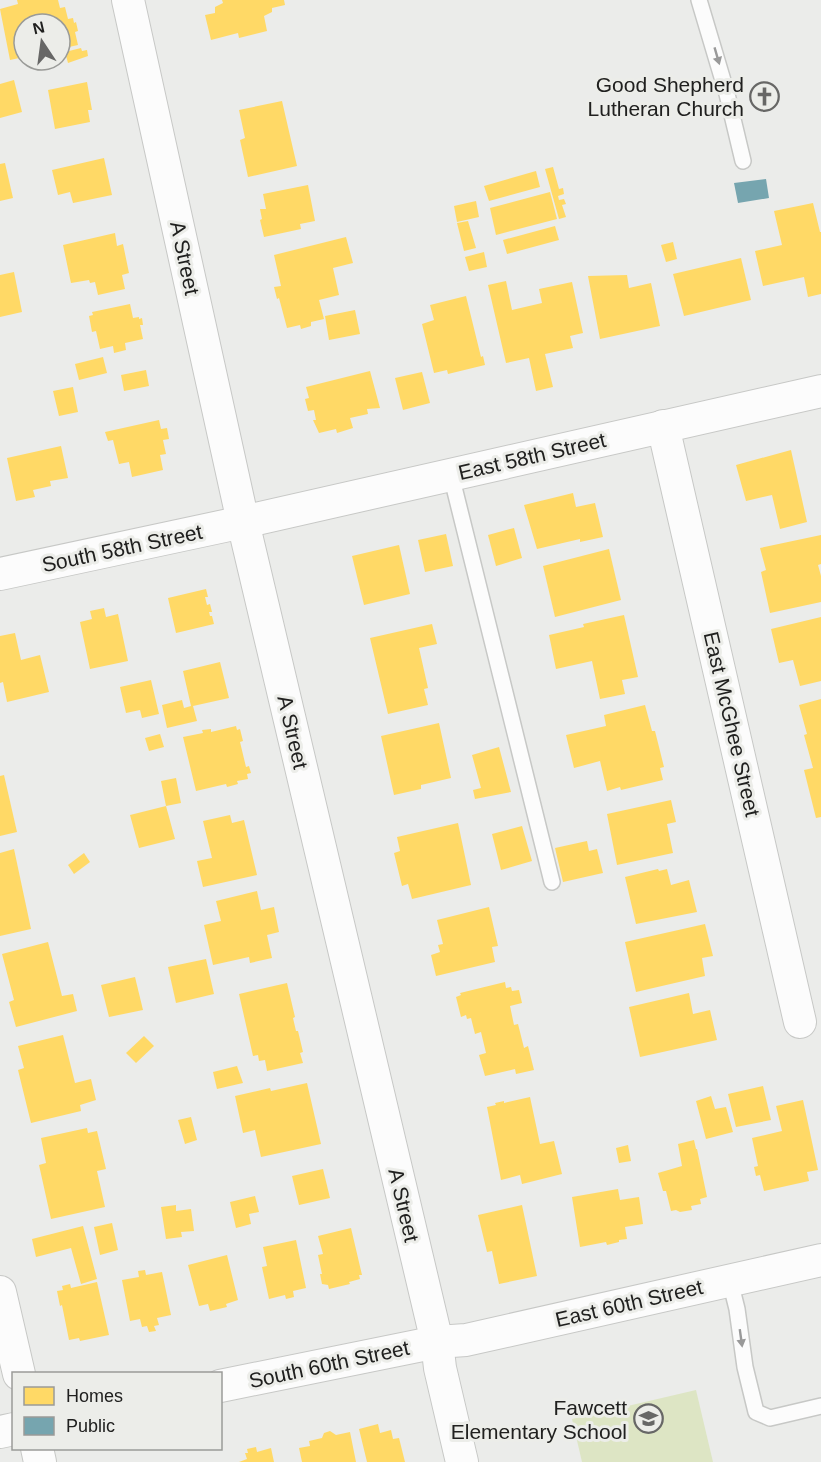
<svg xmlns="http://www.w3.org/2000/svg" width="821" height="1462" font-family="Arial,sans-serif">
<rect width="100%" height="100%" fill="#ebecea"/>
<!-- green -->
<polygon fill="#dde5c4" points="696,1390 713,1462 582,1462 572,1419"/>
<!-- homes -->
<g fill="#ffd966">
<polygon points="17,0 58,0 60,8 65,7 68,19 73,18 74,23 76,22 78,31 75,32 78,45 60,49 60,24 24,24 24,57 10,60 0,9 18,4"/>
<polygon points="222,0 284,0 285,5 272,8 272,12 264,16 267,31 239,38 238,33 211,40 205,15 215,13 215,7 223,3"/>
<polygon points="81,48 82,51 87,50 88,56 68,63 65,52"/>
<polygon points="14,80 22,112 0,118 0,84"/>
<polygon points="87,82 92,110 88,110 90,122 55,129 48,90"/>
<polygon points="282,101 297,166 248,177 240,140 245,138 239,110"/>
<polygon points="104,158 112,195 73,203 70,192 58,195 52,170"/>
<polygon points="5,163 13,198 0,201 0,164"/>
<polygon points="553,167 559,189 563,188 564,194 558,196 559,200 564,199 566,204 562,205 566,217 559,219 545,169"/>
<polygon points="536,171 540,187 489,201 484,186"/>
<polygon points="308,185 315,221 300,224 301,229 264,237 260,220 262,219 260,209 266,209 263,194"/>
<polygon points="550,192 557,219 496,235 490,208"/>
<polygon points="476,201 479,217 457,222 454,206"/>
<polygon points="813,203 820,232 821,232 821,294 808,297 804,277 763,286 755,251 782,245 774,211"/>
<polygon points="468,221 476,248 464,251 457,223"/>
<polygon points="555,226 559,240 507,254 503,240"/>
<polygon points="115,233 117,246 123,244 129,273 122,275 125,289 98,295 95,282 90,283 89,280 71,283 63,245"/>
<polygon points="346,237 353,263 333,268 339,295 319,300 324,319 311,322 311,326 301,329 300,325 287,328 279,298 277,299 274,287 281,286 274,255"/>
<polygon points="673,242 677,259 666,262 661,245"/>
<polygon points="484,252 487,267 469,271 465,257"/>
<polygon points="741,258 751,300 684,316 673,274"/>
<polygon points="14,272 22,312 0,317 0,275"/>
<polygon points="627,275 629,288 651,283 660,326 600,339 588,276"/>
<polygon points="506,281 512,310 542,303 539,289 572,282 583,333 570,336 573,348 545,354 553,387 536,391 529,358 506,363 488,285"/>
<polygon points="466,296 481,357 483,356 485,365 448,374 447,370 434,373 422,324 434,320 430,305"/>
<polygon points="130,304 133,318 139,317 139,319 142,318 143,325 140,325 143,339 125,343 126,350 114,353 113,346 100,349 96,331 92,332 89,316 93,315 92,312"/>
<polygon points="355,310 360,334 329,340 325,316"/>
<polygon points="103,357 107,373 79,380 75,364"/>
<polygon points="146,370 149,386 124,391 121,375"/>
<polygon points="370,371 380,408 367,409 368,414 350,418 353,428 337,433 336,429 319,433 313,420 316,420 314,410 308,411 305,399 309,398 306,387"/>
<polygon points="422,372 430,403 403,410 395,378"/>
<polygon points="73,387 78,412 59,416 53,391"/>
<polygon points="159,420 161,429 167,428 169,439 163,440 166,454 160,455 163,470 132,477 129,462 119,464 113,440 108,441 105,432"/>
<polygon points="61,446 68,478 50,481 51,486 33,490 35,497 16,501 7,458"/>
<polygon points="791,450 807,522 780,529 772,495 746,501 736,465"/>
<polygon points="573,493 576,507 595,503 603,537 580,542 580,539 537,549 524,505"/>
<polygon points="514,528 522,558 496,566 488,535"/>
<polygon points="446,534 453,566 425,572 418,540"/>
<polygon points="821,535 821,564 818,565 821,576 821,602 770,613 761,572 766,570 760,548"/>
<polygon points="399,545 410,594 364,605 352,556"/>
<polygon points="609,549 621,600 555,617 543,566"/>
<polygon points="206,589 208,597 205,597 207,605 210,604 212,612 209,612 210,616 212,616 214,624 176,633 168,598"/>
<polygon points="104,608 106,617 118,614 128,661 90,669 80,622 92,619 90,611"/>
<polygon points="624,615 638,677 622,680 625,694 600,699 592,661 556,669 549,635 584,627 583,624"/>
<polygon points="821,617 821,681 800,686 793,660 779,663 771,629"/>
<polygon points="432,624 437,644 419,648 428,688 424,689 428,705 388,714 370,638"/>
<polygon points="15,633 21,660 40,655 49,692 7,702 3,682 0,683 0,636"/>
<polygon points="220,662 229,698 193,706 197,721 167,728 162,705 182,700 184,708 191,706 183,671"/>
<polygon points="151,680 159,714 142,718 140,710 126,713 120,687"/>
<polygon points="821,699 821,817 816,818 804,770 813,768 804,735 807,734 799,705"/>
<polygon points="645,705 652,731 655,731 664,767 660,768 663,780 621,790 620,787 607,791 600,761 574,768 566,735 606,726 604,715"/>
<polygon points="439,723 451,778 421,785 421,789 394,795 381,736"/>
<polygon points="236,726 237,730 240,729 243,741 240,742 246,767 249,766 251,773 247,774 248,779 237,781 238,784 227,787 226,784 196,791 183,737 203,733 202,730 211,729 211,732"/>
<polygon points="160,734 164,747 149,751 145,738"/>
<polygon points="499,747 511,792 475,799 473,790 481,788 472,755"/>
<polygon points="4,775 17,832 0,836 0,776"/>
<polygon points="176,778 181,803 166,806 161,781"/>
<polygon points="671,800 676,822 667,824 673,853 617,865 607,814"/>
<polygon points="166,806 175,839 139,848 130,815"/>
<polygon points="230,815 232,823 244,820 257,875 203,887 197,861 212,858 203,821"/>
<polygon points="458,823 471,885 412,899 408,884 402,886 394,853 400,851 397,837"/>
<polygon points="522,826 532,861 501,870 492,834"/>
<polygon points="587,841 589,851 597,849 603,873 563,882 555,848"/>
<polygon points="14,849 31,929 0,936 0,853"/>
<polygon points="84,853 90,862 74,874 68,865"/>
<polygon points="658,869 659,871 667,869 671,885 689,880 697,912 636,924 625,877"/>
<polygon points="257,891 261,910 274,907 279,932 267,935 272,958 250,963 249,957 213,965 204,925 221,921 216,901"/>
<polygon points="489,907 498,946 492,947 495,962 436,976 431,955 440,952 438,945 443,944 437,920"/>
<polygon points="705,924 713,956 702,958 705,976 636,992 625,942"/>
<polygon points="48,942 62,996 73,994 77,1011 16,1027 9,1002 14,1000 2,954"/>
<polygon points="206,959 214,994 176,1003 168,967"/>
<polygon points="135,977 143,1010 109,1017 101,985"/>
<polygon points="505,982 506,988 511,987 512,991 519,990 522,1003 510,1006 514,1025 518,1024 524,1048 528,1046 534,1070 516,1074 515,1069 485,1076 479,1055 486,1053 481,1032 475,1034 471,1018 467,1019 466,1015 461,1017 456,997 461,995 460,993"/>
<polygon points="287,983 295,1017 293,1018 296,1031 298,1031 303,1052 300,1053 303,1063 267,1071 265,1060 259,1061 258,1055 253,1056 239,994"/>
<polygon points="689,993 693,1014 710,1010 717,1040 640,1057 629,1007"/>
<polygon points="63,1035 75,1083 91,1079 96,1100 80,1105 81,1111 31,1123 18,1070 24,1068 18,1046"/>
<polygon points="144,1036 154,1046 136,1063 126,1053"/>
<polygon points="237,1066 243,1083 217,1089 213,1072"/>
<polygon points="307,1083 321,1144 261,1157 255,1130 243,1133 235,1096 270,1088 271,1091"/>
<polygon points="763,1086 771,1120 736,1127 728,1094"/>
<polygon points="711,1096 715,1109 726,1107 733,1132 706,1139 696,1101"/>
<polygon points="530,1097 540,1144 554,1141 562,1174 522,1184 520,1175 501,1180 487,1107 496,1105 495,1103 504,1101 504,1103"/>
<polygon points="803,1100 818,1170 807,1172 809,1181 764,1191 760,1175 756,1176 754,1167 758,1166 752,1138 782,1131 776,1106"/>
<polygon points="191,1117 197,1140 185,1144 178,1120"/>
<polygon points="87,1128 88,1133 97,1131 106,1169 97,1171 105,1207 51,1219 39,1165 46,1163 41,1138"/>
<polygon points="694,1140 696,1149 697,1149 707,1197 700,1199 701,1204 691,1206 692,1210 680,1212 676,1210 671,1211 666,1191 663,1191 658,1173 682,1166 678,1144"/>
<polygon points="628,1145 631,1161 619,1163 616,1148"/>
<polygon points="323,1169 330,1198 299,1205 292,1176"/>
<polygon points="618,1189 620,1200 639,1197 643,1224 625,1227 627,1239 619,1240 619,1242 607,1245 606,1242 580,1247 572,1197"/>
<polygon points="255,1196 259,1212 249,1214 251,1224 236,1228 230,1202"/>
<polygon points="176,1205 176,1211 191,1209 194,1231 181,1232 182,1237 166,1239 161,1207"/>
<polygon points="522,1205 537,1276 499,1284 492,1251 487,1252 478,1215"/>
<polygon points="112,1223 118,1250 100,1255 94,1227"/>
<polygon points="83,1226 97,1279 81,1284 71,1248 36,1257 32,1239"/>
<polygon points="351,1228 362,1275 359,1275 360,1279 349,1282 350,1284 329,1289 328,1285 322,1284 320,1274 322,1274 318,1255 323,1254 318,1236"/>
<polygon points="296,1240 306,1288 293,1291 294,1297 286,1299 285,1295 269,1299 262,1267 267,1266 263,1247"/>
<polygon points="227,1255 238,1300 226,1304 227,1307 210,1311 208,1304 199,1306 188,1265"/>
<polygon points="145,1270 146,1275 162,1272 171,1315 157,1318 159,1325 154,1326 156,1331 149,1332 147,1326 142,1327 140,1319 130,1321 122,1280 139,1277 138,1271"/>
<polygon points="97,1282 109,1335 80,1341 79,1338 69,1340 62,1305 60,1306 57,1291 63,1290 62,1286 70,1284 71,1288"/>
<polygon points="378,1424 380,1433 391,1430 393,1439 399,1438 405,1462 367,1462 359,1429"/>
<polygon points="330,1431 336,1435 350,1432 356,1462 302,1462 299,1448 310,1446 309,1441 322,1438 324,1433"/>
<polygon points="256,1447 257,1452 271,1448 274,1462 239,1462 247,1459 245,1453 248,1453 247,1449"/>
</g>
<!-- public -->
<polygon fill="#76a5af" points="766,179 769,198 738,203 734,183"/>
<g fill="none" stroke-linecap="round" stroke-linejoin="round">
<defs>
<g id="service">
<polyline points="699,0 727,94 743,161"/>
<polyline points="451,475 552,882"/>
<polyline points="730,1281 737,1309 745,1367 756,1412 770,1418 821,1406"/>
</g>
<g id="minor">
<polyline points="128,0 243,522 437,1342 440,1368 462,1462"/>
<polyline points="663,426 800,1022"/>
<polyline points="0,574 243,522 821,391"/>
<polyline points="0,1292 19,1374"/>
<polyline points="220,1386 437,1342 466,1340 821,1260"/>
<polyline points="0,1432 14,1429"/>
<polyline points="37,1448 40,1462"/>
</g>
</defs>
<!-- service casing -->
<use href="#service" stroke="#c7c8c6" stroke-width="18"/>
<!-- minor casing -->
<use href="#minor" stroke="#c7c8c6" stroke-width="34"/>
<!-- service -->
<use href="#service" stroke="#fcfcfc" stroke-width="15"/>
<!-- minor -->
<use href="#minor" stroke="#fcfcfc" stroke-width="32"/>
</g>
<!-- one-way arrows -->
<defs><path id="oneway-solid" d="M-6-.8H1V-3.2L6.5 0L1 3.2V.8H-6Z" transform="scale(1.5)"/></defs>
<g fill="#999">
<use href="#oneway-solid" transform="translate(717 56) rotate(74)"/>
<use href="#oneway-solid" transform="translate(741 1338) rotate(82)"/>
</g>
<!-- icons -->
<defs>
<symbol id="church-ring" viewBox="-11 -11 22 22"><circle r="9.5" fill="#ecede9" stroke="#676766" stroke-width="1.5"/><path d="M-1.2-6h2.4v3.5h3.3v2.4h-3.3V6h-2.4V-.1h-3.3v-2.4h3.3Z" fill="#676766"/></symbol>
<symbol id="school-ring" viewBox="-11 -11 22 22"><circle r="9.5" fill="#ecede9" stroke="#676766" stroke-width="1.5"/><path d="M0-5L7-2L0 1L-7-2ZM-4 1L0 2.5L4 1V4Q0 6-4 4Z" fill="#676766"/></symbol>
</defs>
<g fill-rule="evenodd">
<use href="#church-ring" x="748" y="80" width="33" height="33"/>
<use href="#school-ring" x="632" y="1402" width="33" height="33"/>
</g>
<g text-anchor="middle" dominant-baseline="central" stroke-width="6" stroke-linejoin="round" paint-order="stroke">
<!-- poi labels -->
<g font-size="21" fill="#20201f" stroke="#ecede9" text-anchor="end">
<text x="744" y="84">Good Shepherd<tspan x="744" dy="24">Lutheran Church</tspan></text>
<text x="627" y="1407">Fawcett<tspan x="627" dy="24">Elementary School</tspan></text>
</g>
<!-- street labels -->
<g font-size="21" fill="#20201f" stroke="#ecede9">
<text transform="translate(185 258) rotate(78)">A Street</text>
<text transform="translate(532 456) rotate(-13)">East 58th Street</text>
<text transform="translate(122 548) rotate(-12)">South 58th Street</text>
<text transform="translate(732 724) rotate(77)">East McGhee Street</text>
<text transform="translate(293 732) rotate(77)">A Street</text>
<text transform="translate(404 1205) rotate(77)">A Street</text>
<text transform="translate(629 1303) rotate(-13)">East 60th Street</text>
<text transform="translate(329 1364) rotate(-12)">South 60th Street</text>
</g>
</g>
<!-- legend -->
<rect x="12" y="1372" width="210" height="78" fill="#ecede9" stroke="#9a9b98" stroke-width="1.5"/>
<rect x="24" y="1387" width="30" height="18" fill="#ffd966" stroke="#9a9b98" stroke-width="1.5"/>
<text x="66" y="1402" font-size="18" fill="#20201f">Homes</text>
<rect x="24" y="1417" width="30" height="18" fill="#76a5af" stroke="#9a9b98" stroke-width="1.5"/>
<text x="66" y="1432" font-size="18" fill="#20201f">Public</text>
<!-- north arrow -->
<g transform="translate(42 42) rotate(347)"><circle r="28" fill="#ecede9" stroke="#9a9b98" stroke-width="1.5"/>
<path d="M0-4.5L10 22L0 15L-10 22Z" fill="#676766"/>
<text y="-9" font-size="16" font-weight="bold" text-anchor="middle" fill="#20201f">N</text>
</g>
</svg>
